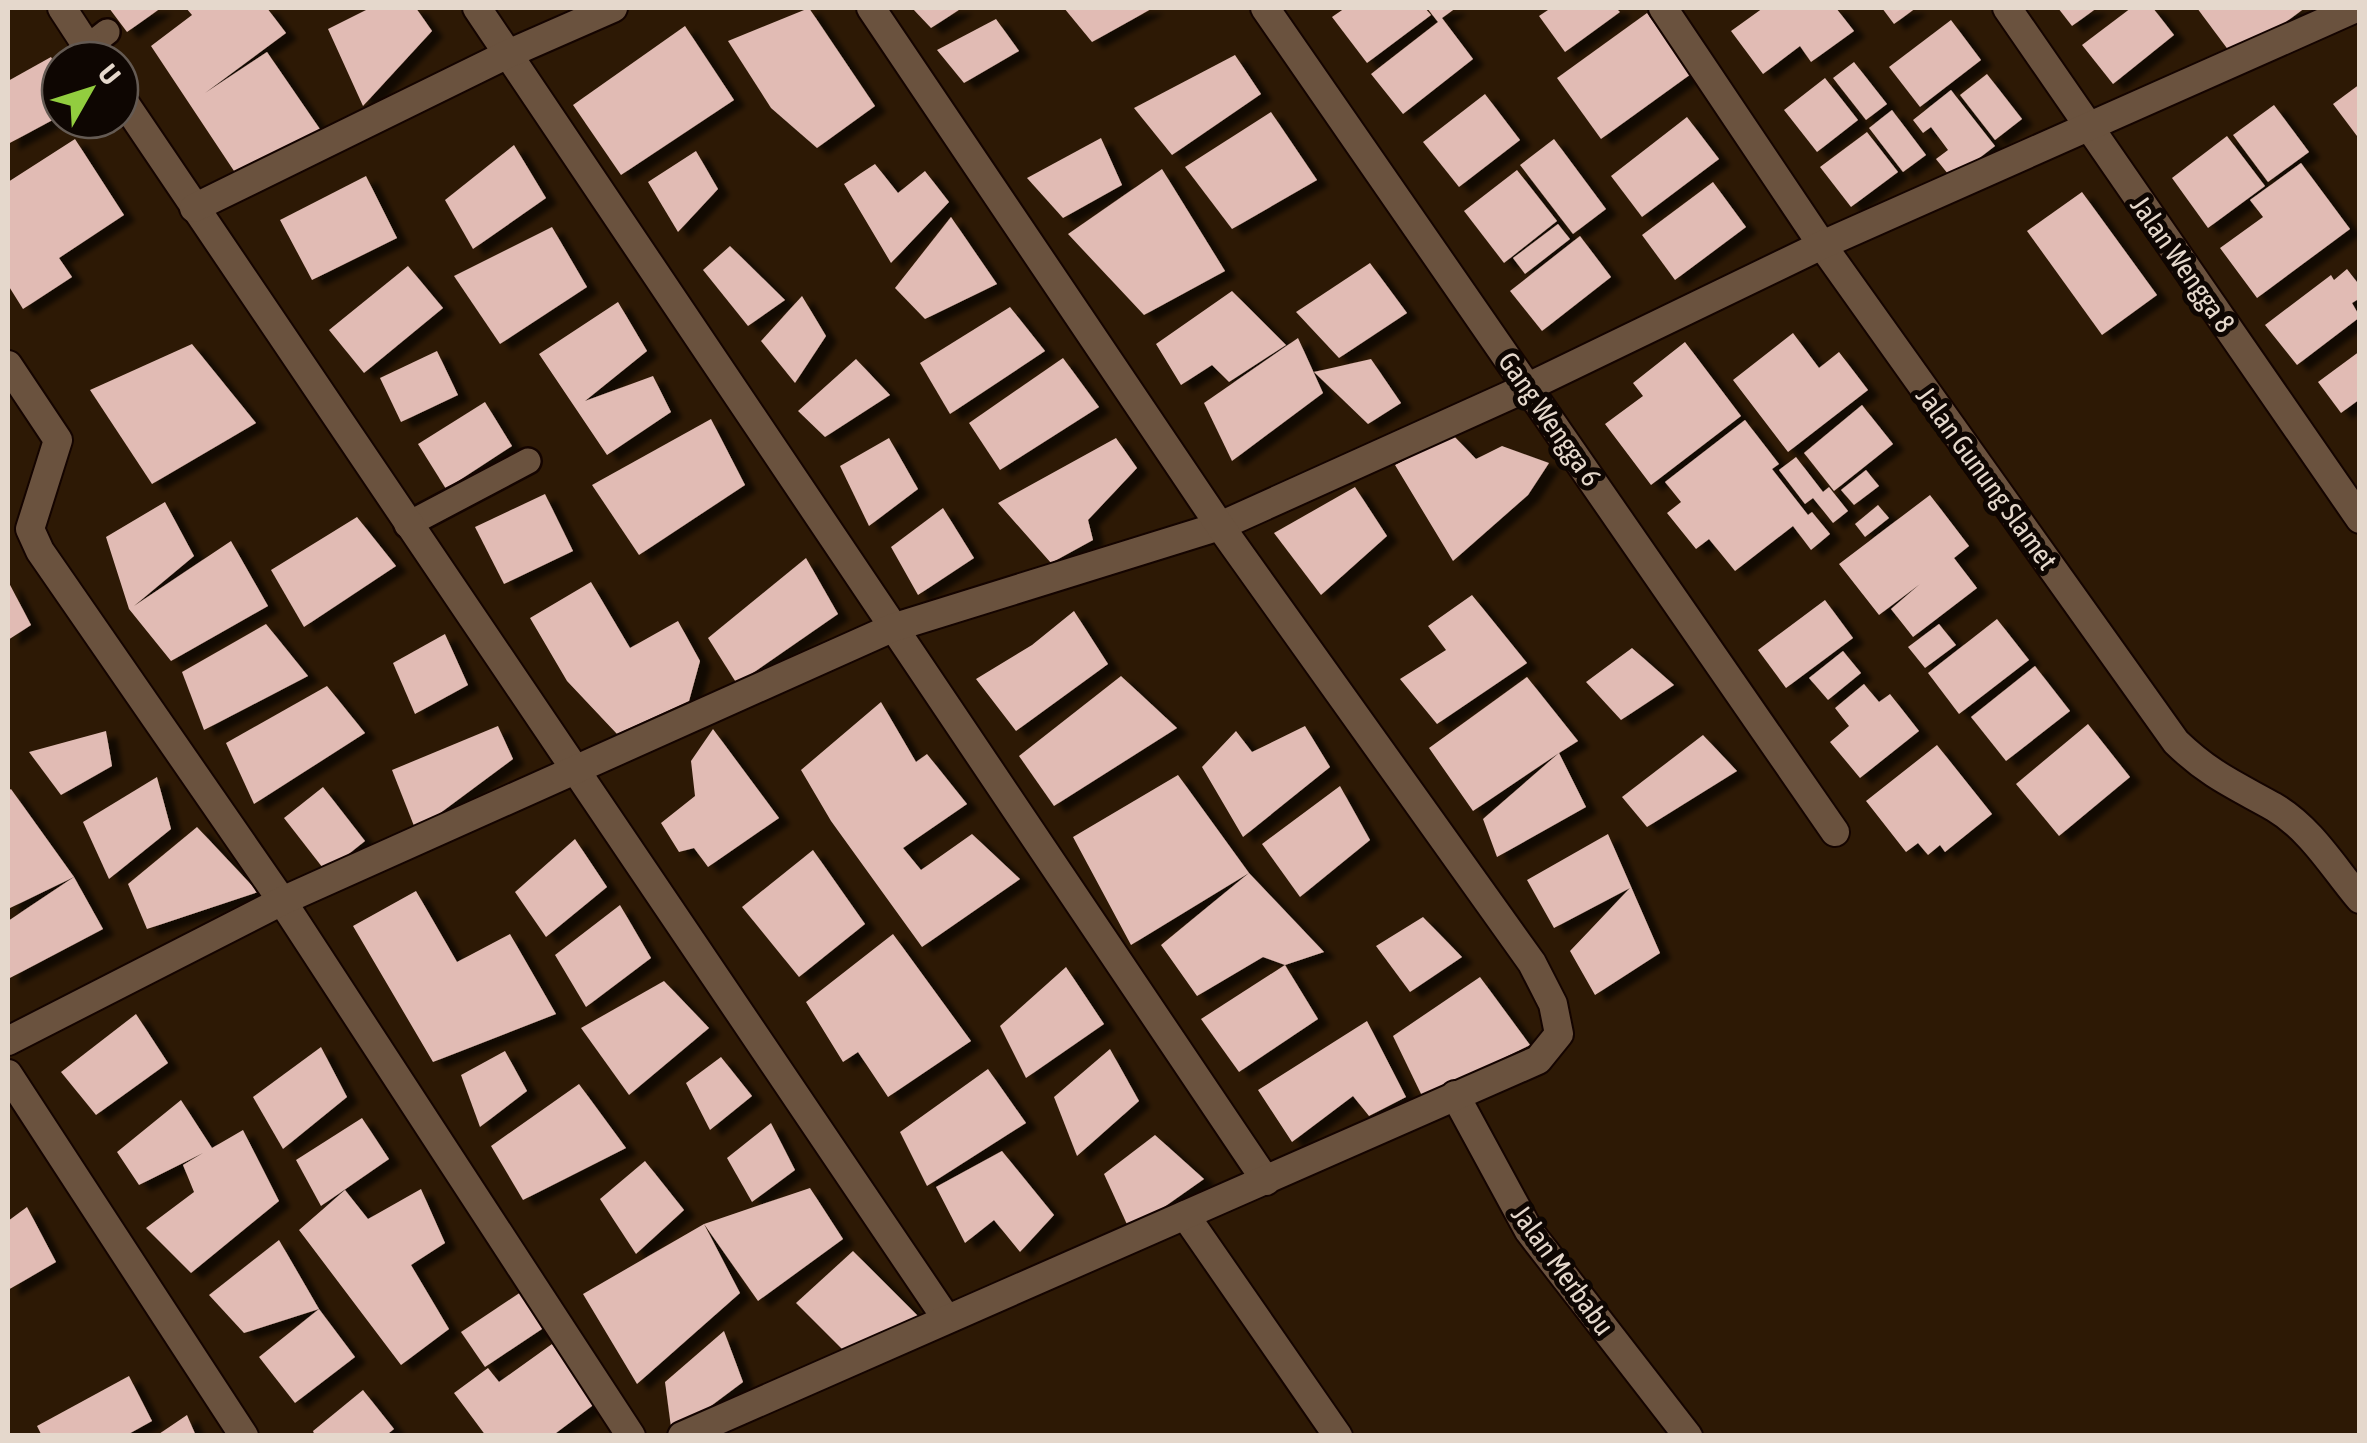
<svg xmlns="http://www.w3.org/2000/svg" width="2367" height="1443" font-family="'Asap Condensed',sans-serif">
<defs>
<filter id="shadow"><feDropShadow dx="11" dy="6" stdDeviation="2.5" flood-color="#0009"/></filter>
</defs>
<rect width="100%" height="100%" fill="#2d1905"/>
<!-- building -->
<g fill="#e1bbb4" filter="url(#shadow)">
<polygon points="109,8 161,8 127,32"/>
<polygon points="186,8 267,8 286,33 205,93 267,52 324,135 236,174 151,46 192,15"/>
<polygon points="370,8 416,8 432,31 363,106 328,29"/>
<polygon points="809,8 875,106 817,148 771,108 728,41"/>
<polygon points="912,8 962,8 931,28"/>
<polygon points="1064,8 1153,8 1092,42"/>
<polygon points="1345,8 1425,8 1431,15 1367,63 1332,17"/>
<polygon points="1427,8 1456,8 1442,18 1473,59 1403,114 1371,74 1438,22"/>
<polygon points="1551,8 1616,8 1620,12 1565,52 1539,16"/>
<polygon points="1763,8 1836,8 1854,31 1811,62 1800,46 1763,74 1731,31"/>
<polygon points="1882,8 1916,8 1894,24"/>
<polygon points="2058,8 2097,8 2072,26"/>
<polygon points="2131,8 2153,8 2174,35 2113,84 2082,45"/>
<polygon points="2197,8 2305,8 2235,59"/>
<polygon points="1647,13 1691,74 1601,139 1557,78"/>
<polygon points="996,19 1019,51 964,83 937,50"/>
<polygon points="1951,20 1981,60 1920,107 1889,67"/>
<polygon points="685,26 734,100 621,175 573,105"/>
<polygon points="1235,55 1261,94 1172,155 1134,108"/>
<polygon points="51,57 60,73 60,116 8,144 8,81"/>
<polygon points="1854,62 1887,104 1866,120 1833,78"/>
<polygon points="1987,74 2022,119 1995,140 1960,95"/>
<polygon points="1825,78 1858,120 1817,152 1784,110"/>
<polygon points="2360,84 2360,140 2333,104"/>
<polygon points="1951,90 1995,146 1952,179 1936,159 1948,150 1931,127 1923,133 1913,120"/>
<polygon points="1485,94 1520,140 1459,187 1423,142"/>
<polygon points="2274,105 2309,152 2268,182 2233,135"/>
<polygon points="1892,110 1926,155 1903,172 1869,128"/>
<polygon points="1271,112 1317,180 1232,229 1185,167"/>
<polygon points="1687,117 1719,159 1642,217 1611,176"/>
<polygon points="1867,132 1898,172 1851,207 1820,167"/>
<polygon points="2227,136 2265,186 2208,228 2172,178"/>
<polygon points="1101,138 1122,185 1063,218 1027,178"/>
<polygon points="75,139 124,215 59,258 72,277 23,309 8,285 8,182"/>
<polygon points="1554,139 1606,209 1573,234 1520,165"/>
<polygon points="514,145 546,198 473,249 445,200"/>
<polygon points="696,151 718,189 678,232 648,182"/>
<polygon points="2301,163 2350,229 2257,298 2220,248 2263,217 2250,200"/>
<polygon points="875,164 898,193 925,171 949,202 891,263 844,184"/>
<polygon points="1162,169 1225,271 1144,315 1068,234"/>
<polygon points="1517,170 1557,221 1504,263 1464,211"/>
<polygon points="366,176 397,238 312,280 280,220"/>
<polygon points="1713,182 1746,227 1675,280 1642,235"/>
<polygon points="2082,192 2157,295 2102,335 2027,231"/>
<polygon points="951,217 997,284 925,319 895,288"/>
<polygon points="1558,224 1570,239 1525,274 1513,258"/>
<polygon points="552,227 587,287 500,344 454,276"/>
<polygon points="1580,236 1611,277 1542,331 1510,291"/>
<polygon points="730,246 785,300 748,326 703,270"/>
<polygon points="1370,263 1407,313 1339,358 1296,312"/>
<polygon points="408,266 443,308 364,373 329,330"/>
<polygon points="2347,269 2360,286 2360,298 2352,303 2360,317 2297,365 2265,325 2331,275 2334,280"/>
<polygon points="1232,291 1286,345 1229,382 1212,365 1181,385 1156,344"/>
<polygon points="802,296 826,336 795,383 761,341"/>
<polygon points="618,302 647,351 585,401 653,376 671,412 607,455 539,354"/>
<polygon points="1010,307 1045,351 950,414 920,363"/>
<polygon points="1793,333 1819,368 1839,352 1868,390 1788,452 1733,380"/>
<polygon points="1298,338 1323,393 1232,461 1204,403"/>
<polygon points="1685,342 1741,416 1651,485 1605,424 1643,396 1633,383"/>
<polygon points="192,344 256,423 152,484 90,390"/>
<polygon points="437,351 458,395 401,422 380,378"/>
<polygon points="2360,351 2360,399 2341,413 2318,382"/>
<polygon points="1063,358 1099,407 1000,470 969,423"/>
<polygon points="856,359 890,395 825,437 798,411"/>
<polygon points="1371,359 1401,403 1368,424 1314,372"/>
<polygon points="485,402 512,446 446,489 418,444"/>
<polygon points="1862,405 1893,444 1834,491 1804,453"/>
<polygon points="711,419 745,485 639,555 592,485"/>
<polygon points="1745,420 1779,464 1772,469 1808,515 1812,512 1830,534 1811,550 1793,526 1735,571 1709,539 1696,549 1667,513 1681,502 1665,482"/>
<polygon points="1453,435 1476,459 1502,446 1549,463 1528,495 1453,561 1395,465"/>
<polygon points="889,438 918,489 869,526 840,466"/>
<polygon points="1116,438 1137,468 1088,520 1093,540 1051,563 998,503"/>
<polygon points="1796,457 1823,492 1829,487 1848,511 1833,523 1813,498 1805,504 1779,470"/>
<polygon points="1866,470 1879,486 1854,505 1841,490"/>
<polygon points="1355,487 1387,536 1321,595 1274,533"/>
<polygon points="545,494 573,551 504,584 475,527"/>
<polygon points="1930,495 1969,546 1954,558 1977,588 1913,637 1891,609 1920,584 1879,615 1839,564"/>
<polygon points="165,502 194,556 134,606 231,541 268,606 171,661 129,609 106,537"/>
<polygon points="1878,505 1889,518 1865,537 1855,524"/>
<polygon points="943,508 974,558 918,595 891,547"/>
<polygon points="357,517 396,566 304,627 271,570"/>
<polygon points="806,558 838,614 737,684 708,638"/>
<polygon points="8,581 31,625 8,640"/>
<polygon points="591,582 630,648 678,621 700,661 689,701 617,734 567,681 530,618"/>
<polygon points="1472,595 1527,663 1437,724 1400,679 1446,650 1428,626"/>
<polygon points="1825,600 1853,638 1786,688 1758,650"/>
<polygon points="1074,611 1108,664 1016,731 976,679 1032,645"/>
<polygon points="1997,619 2029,660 1959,714 1928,673"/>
<polygon points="266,624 308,676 204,730 182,672"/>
<polygon points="1939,624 1956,645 1925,668 1908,647"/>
<polygon points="445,634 468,685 415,714 393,663"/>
<polygon points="1632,648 1674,685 1621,720 1586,682"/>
<polygon points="1843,651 1861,673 1828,700 1809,678"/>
<polygon points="2035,666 2070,711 2006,761 1971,717"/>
<polygon points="1121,676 1177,728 1054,806 1019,756"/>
<polygon points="1527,677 1578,741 1559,753 1586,807 1497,857 1483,819 1559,753 1473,811 1429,748"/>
<polygon points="1864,684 1879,702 1890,694 1919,731 1860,778 1830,742 1849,726 1835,708"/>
<polygon points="327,686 365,733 254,804 226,743"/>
<polygon points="881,702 916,762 927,754 967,804 903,848 921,870 972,834 1020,879 922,947 831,821 801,770"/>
<polygon points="2088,724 2130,777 2059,836 2016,784"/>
<polygon points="498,726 513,759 416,831 392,770"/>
<polygon points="1305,726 1330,767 1243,837 1202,767 1236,731 1252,752"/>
<polygon points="713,729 779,818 708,867 694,848 679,852 661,823 695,796 691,761"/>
<polygon points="106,731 112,766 61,795 29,752"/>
<polygon points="1703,735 1737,771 1647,827 1622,797"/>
<polygon points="1937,745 1992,814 1945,852 1940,845 1928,855 1918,843 1906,852 1866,801"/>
<polygon points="1178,775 1249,873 1324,952 1285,965 1263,957 1197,996 1161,945 1249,873 1131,945 1073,837"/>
<polygon points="157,777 171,829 109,879 83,822"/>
<polygon points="1340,786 1370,840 1300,897 1262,844"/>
<polygon points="323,787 365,841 326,872 284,818"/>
<polygon points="11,789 74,877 8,909 8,791"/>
<polygon points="197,827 258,892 147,929 128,884"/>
<polygon points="1608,834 1660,953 1595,995 1570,951 1630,888 1554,928 1527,880"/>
<polygon points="575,839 607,887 546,937 515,892"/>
<polygon points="813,850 865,924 799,977 742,907"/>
<polygon points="74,877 103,929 8,979 8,921"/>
<polygon points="416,891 457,962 510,934 556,1014 433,1062 353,926"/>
<polygon points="620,905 651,958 586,1007 555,955"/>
<polygon points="1423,917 1462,957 1410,992 1376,946"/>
<polygon points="893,934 971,1041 888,1097 858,1052 843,1062 806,1002"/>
<polygon points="1285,965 1318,1019 1239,1072 1201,1019"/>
<polygon points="1066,967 1104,1024 1026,1078 1000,1026"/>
<polygon points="1480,977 1530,1045 1423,1098 1393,1036"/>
<polygon points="664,981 709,1028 629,1095 581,1028"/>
<polygon points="136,1014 168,1063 96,1115 61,1072"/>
<polygon points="1367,1021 1406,1097 1369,1116 1353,1096 1292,1142 1258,1090"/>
<polygon points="321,1047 347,1097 283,1149 253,1097"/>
<polygon points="1110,1049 1139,1101 1077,1156 1054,1097"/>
<polygon points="505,1051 527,1091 480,1127 461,1075"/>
<polygon points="721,1057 752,1096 710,1130 686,1083"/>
<polygon points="988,1069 1026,1123 927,1186 900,1132"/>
<polygon points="579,1084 626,1148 523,1200 491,1146"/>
<polygon points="181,1100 212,1148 243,1130 279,1201 191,1273 146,1228 194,1192 183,1165 203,1153 139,1185 117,1152"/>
<polygon points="362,1118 389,1159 321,1206 296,1160"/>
<polygon points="771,1123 795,1170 752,1202 727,1158"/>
<polygon points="1155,1135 1204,1179 1130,1231 1104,1174"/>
<polygon points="1002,1151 1054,1215 1020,1252 994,1220 965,1243 936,1187"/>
<polygon points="645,1161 684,1210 636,1254 600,1199"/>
<polygon points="810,1188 843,1239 758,1301 704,1224 740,1293 637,1384 583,1294 704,1224"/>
<polygon points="421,1189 445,1243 411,1265 449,1329 401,1365 299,1230 345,1190 368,1219"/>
<polygon points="27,1207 56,1262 8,1290 8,1221"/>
<polygon points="279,1240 319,1309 244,1333 209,1295"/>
<polygon points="853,1251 921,1319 849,1356 796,1303"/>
<polygon points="521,1292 545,1327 485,1367 461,1332"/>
<polygon points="319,1309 355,1357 295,1403 259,1357"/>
<polygon points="724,1331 743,1382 672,1435 665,1382"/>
<polygon points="552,1344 596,1403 552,1436 486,1436 454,1393 488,1368 499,1382"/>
<polygon points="129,1376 152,1421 125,1436 42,1436 37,1426"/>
<polygon points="363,1390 394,1429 385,1436 315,1436 313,1431"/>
<polygon points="187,1415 196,1436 156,1436"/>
</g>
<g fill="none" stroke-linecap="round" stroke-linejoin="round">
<defs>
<g id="service">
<polyline points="88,47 107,32"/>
<polyline points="407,525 528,461"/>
</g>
<g id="minor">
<polyline points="62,8 96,60"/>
<polyline points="477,8 1266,1181"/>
<polyline points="1265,8 1835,832"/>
<path d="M1663 8 1822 245 2176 742C2210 775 2235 785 2274 807 2311 829 2333 867 2360 899"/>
<polyline points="2007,8 2360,519"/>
<polyline points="120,96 946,1318"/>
<polyline points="194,208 508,54 613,8"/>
<polyline points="8,365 58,440 30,529 40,551 282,901 631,1436"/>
<polyline points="8,1041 282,901 892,628 1220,526 1528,387 1822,245 2356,8"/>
<polyline points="8,1074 244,1436"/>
<polyline points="1455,1095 1529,1231 1688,1436"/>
<polyline points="1185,1215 1338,1436"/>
<polyline points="682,1436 1538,1060 1559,1034 1553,1004 1532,963 1220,526 871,8"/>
</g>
</defs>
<!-- service casing -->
<use href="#service" stroke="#140400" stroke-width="30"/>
<!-- minor casing -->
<use href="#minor" stroke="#140400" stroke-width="32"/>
<!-- service -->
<use href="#service" stroke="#6a523e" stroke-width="25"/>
<!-- minor -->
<use href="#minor" stroke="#6a523e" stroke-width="28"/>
</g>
<g text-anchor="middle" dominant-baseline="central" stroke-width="10" stroke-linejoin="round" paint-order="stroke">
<!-- street labels -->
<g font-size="28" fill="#e5d8cc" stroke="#0e0602">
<text transform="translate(2183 264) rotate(55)">Jalan Wengga 8</text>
<text transform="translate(1550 419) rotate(55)">Gang Wengga 6</text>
<text transform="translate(1987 478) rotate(54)">Jalan Gunung Slamet</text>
<text transform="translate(1563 1270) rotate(54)">Jalan Merbabu</text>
</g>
</g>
<!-- border -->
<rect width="2367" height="1443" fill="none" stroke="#e5d8cc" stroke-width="20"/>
<!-- north arrow -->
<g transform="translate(90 90) rotate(51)"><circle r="48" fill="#0e0602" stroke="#645a53" stroke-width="2.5"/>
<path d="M0-8L18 38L0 25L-18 38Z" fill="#92cd3f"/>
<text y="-15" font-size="28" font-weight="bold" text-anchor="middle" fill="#e5d8cc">U</text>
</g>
</svg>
